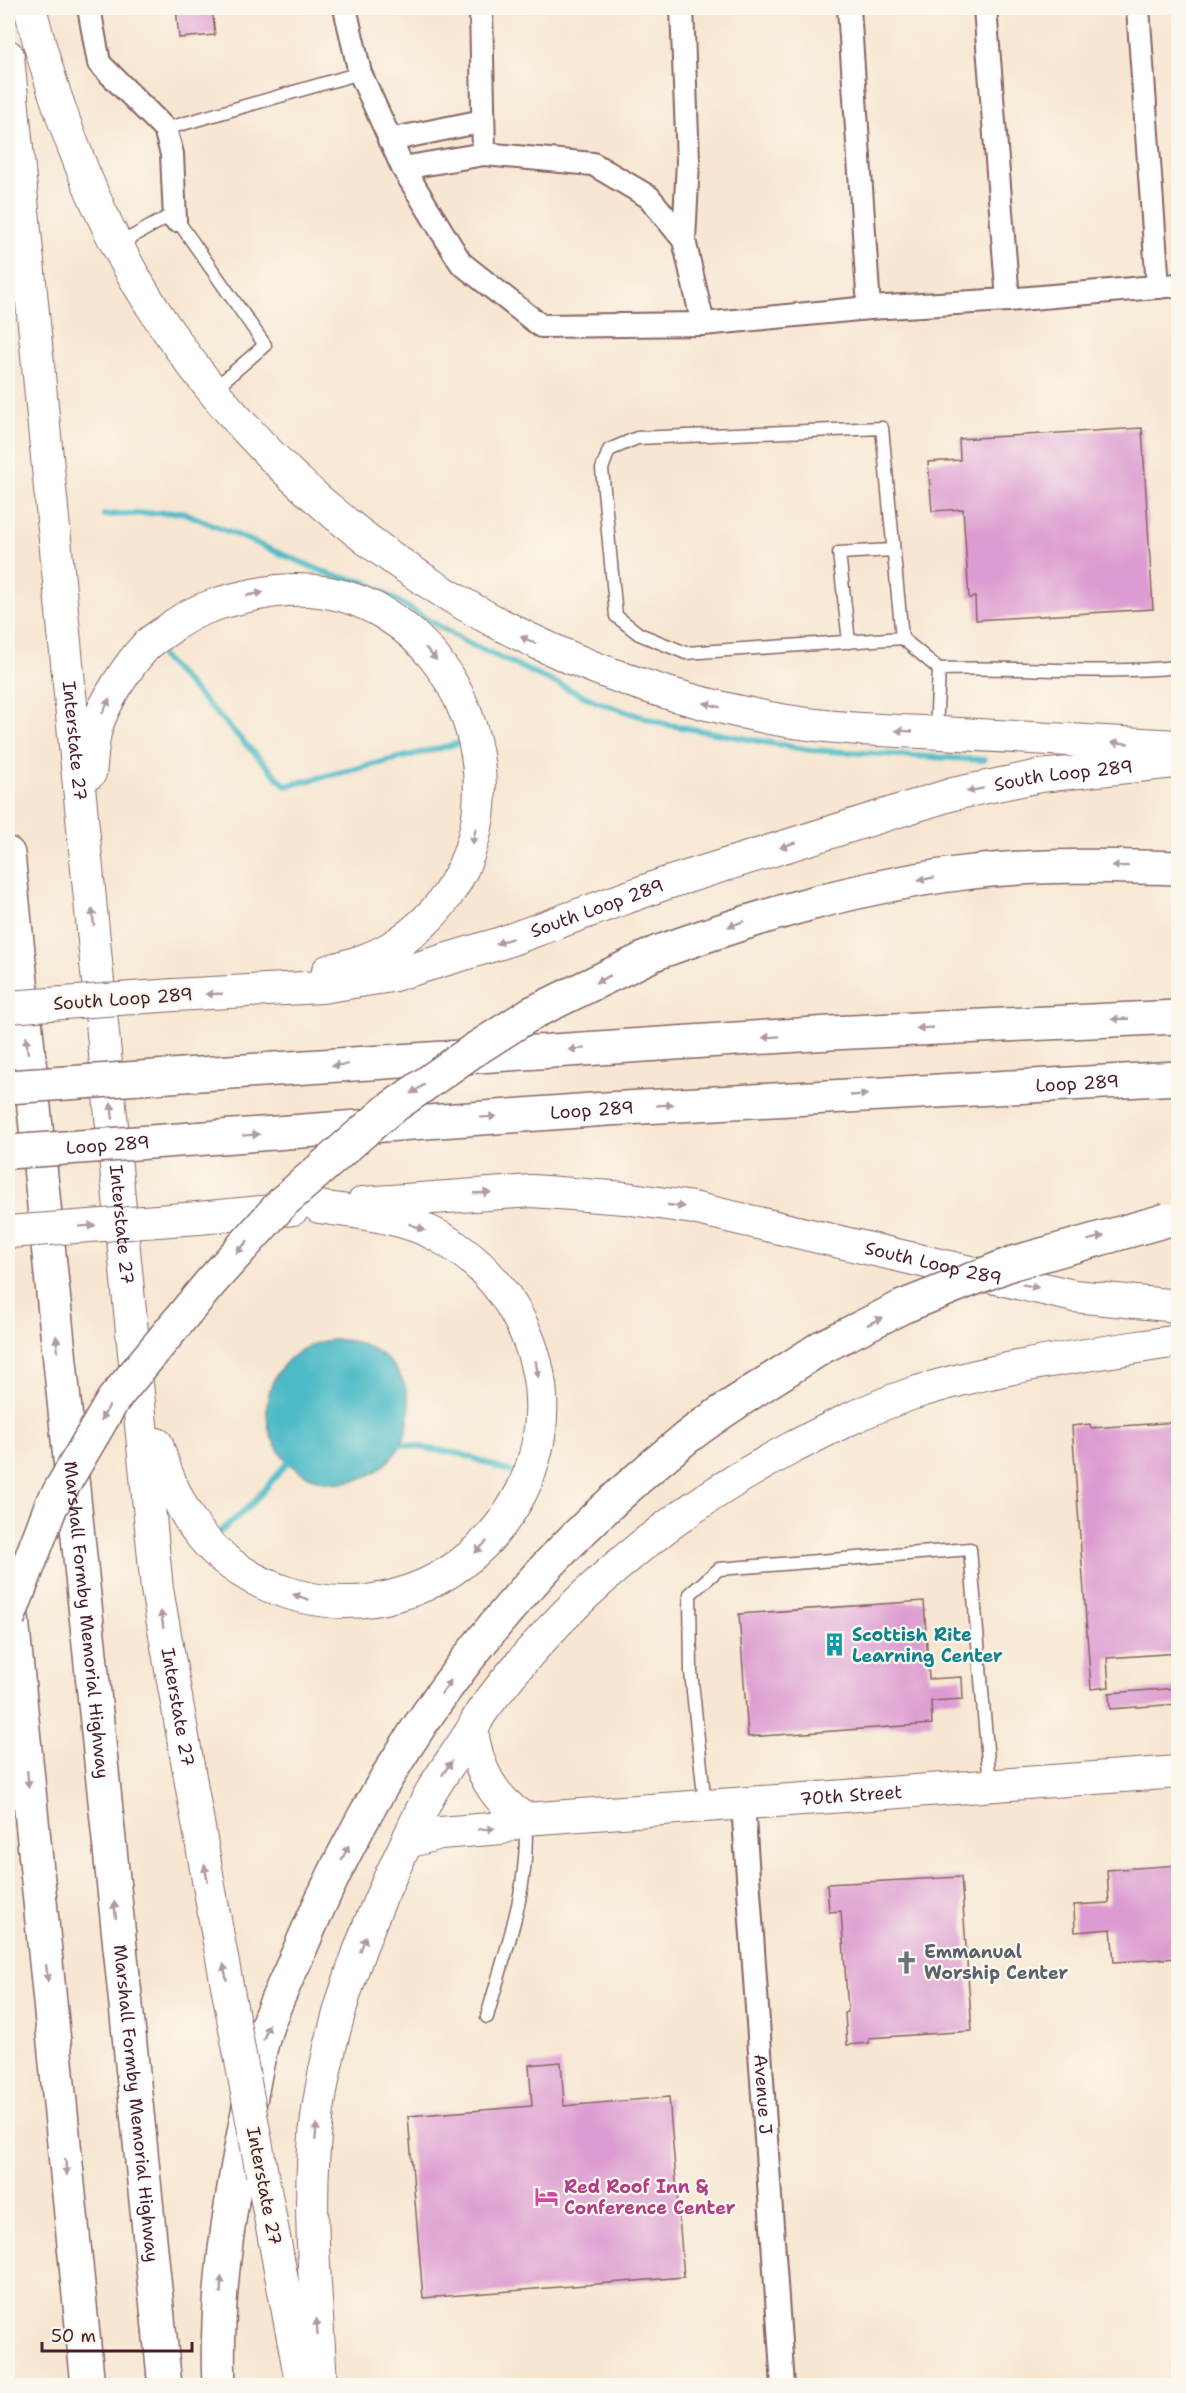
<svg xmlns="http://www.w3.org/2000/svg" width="1186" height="2393" font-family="'Shantell Sans',sans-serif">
<rect width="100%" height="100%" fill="#fbf7ec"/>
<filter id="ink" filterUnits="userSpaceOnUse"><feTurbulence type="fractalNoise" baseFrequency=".0167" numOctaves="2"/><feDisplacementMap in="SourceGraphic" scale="12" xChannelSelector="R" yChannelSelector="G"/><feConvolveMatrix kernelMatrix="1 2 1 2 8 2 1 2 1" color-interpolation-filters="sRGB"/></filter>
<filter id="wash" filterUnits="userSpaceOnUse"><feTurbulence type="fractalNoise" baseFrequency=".008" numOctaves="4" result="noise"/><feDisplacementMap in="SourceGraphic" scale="24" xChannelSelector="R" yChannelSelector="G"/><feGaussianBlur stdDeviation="1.35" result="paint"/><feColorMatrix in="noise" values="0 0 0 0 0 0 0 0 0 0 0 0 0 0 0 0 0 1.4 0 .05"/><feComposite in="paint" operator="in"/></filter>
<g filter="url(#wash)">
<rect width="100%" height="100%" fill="#f7e6d1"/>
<!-- water -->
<circle fill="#4dbbc7" stroke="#4c6d79" stroke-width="1.5" cx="338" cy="1411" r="71"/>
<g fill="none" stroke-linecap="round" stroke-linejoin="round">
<!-- stream -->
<g stroke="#4dbbc7" stroke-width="6">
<polyline points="104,515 182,512 334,576 365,582 464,641 597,702 664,724 810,750 984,760"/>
<polyline points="162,657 286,786 460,743"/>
<polyline points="402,1444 461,1454 514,1473"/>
<polyline points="220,1532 253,1503 288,1462"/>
</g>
</g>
<g id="blocks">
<!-- building -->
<g fill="#dd9cd1">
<polygon points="176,8 212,8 215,35 179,38"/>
<polygon points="1142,428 1153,609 976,620 975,597 969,598 963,509 932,511 928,462 960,460 959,439"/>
<polygon points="1179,1422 1179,1653 1107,1658 1109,1687 1091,1689 1072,1426 1090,1424 1091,1428"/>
<polygon points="924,1601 929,1679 962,1677 963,1699 931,1701 932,1724 748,1737 739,1614"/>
<polygon points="1179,1688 1179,1704 1110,1709 1109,1693"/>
<polygon points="1179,1865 1179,1958 1114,1962 1111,1929 1075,1932 1074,1905 1109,1903 1107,1870"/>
<polygon points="961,1877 972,2031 869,2038 869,2043 847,2045 845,2013 848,2012 841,1911 829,1912 827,1884"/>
<polygon points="561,2062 564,2106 669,2097 684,2277 423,2298 408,2116 532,2106 529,2065"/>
</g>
</g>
</g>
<g filter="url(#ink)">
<use href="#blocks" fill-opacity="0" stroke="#876565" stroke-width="1.5"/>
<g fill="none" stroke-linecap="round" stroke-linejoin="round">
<defs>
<g id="lane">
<polyline points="165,129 360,73"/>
<polyline points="119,244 173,214 265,345 214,389"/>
<polyline points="902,638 686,653 639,634 616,616 602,469 609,450 637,438 882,428 902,638 939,669"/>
<polyline points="849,642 839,553 892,550"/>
<path d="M936 731 939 669C1019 666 1099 675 1178 667"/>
<polyline points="705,1805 691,1672 690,1594 719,1569 970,1549 990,1785"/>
<path d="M487 2017C504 1954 531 1886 525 1820"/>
</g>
<g id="street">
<polyline points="89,8 99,63 165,129 172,154 175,220"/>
<polyline points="345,8 360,73 403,168 461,263 541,326 703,324 869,308 1008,300 1178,285"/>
<polyline points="481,8 484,154"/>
<polyline points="682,8 688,161 684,240"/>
<polyline points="849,8 869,308"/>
<polyline points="985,8 1008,300"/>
<polyline points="1138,8 1158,287"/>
<polyline points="389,140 483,121"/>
<polyline points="403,168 484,154 593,164 649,197 684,240 703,324"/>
<path id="s1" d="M743 1804 783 2386"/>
</g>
<g id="secondary">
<path d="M30 8C57 116 101 232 164 325 306 535 531 676 781 720 827 728 876 730 923 732 1008 737 1093 741 1178 746"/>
<path id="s2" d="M8 56 157 1589 217 1931"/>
<path d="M90 773C92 760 92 746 95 733 101 706 129 663 148 644 156 637 166 632 174 625 199 607 228 600 258 594 459 553 565 835 395 945 376 958 350 965 328 971"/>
<path id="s3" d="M174 995 322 987 391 976 501 943 664 884 953 794 1040 776 1175 762"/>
<path id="s4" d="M363 1203 532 1191 625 1198 693 1208 1074 1296 1178 1306"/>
<polyline points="198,1218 293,1209"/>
<path d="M157 1444C178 1516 211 1567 285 1592 446 1645 597 1477 521 1323 503 1286 474 1256 438 1236 401 1216 359 1213 319 1207"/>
<path d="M472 1730C477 1768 492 1798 525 1819"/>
<path id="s5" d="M408 1842 440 1833 502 1828 525 1819 1178 1772"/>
<polyline points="262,2174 302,2386"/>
<path d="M321 2386C317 2294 305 2202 318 2110 331 2022 361 1936 400 1856 410 1836 419 1814 430 1794 441 1774 456 1755 468 1736 474 1728 477 1718 483 1710 565 1600 669 1513 790 1449 828 1429 867 1409 908 1395 996 1366 1088 1355 1178 1341"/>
</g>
<g id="highway">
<path id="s6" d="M8 854 165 2386"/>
<path d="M656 953C756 917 858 886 964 873 1035 864 1107 866 1178 868"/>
<polyline points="184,1075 830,1033 1178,1017"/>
<path id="s7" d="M193 1139 606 1109 1178 1078"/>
<polyline points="9,1588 88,2386"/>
<path d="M219 2386C215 2296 229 2210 246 2122 252 2093 256 2063 264 2035 273 2004 291 1972 303 1942 389 1740 514 1576 686 1438 728 1405 777 1377 822 1347"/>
</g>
</defs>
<!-- lane casing -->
<use href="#lane" stroke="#876565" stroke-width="15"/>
<!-- street casing -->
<use href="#street" stroke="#876565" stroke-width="26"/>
<!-- secondary casing -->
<use href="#secondary" stroke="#876565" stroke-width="34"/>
<!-- highway casing -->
<use href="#highway" stroke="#876565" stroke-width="36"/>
<!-- lane -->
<use href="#lane" stroke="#fff" stroke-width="12"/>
<!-- street -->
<use href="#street" stroke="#fff" stroke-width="22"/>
<!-- secondary -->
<use href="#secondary" stroke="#fff" stroke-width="32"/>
<!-- highway -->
<use href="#highway" stroke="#fff" stroke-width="33"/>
<defs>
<g id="secondary-bridge">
<polyline points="8,1007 174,995"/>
<polyline points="8,1232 198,1218"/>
<polyline points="217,1931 262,2174"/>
</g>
<g id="highway-bridge">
<polyline points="8,1087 184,1075"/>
<path id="s8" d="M8 1152 193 1139"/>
<polyline points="822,1347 902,1307 1013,1263 1167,1220"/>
<polyline points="8,1619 51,1506 113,1400 210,1283 284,1201 387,1111 471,1052 532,1013 656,953"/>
</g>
</defs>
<!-- secondary-bridge casing -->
<use href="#secondary-bridge" stroke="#876565" stroke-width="34" stroke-linecap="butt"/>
<!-- highway-bridge casing -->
<use href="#highway-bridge" stroke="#876565" stroke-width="36" stroke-linecap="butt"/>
<!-- secondary-bridge -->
<use href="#secondary-bridge" stroke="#fff" stroke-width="32"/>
<!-- highway-bridge -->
<use href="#highway-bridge" stroke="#fff" stroke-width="33"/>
</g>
<!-- one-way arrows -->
<defs><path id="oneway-solid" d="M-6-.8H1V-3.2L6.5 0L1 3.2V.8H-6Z" transform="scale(1.5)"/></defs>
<g fill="#ae9aa0">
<use href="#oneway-solid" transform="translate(255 594) rotate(-11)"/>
<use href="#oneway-solid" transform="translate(528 640) rotate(-154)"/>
<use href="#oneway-solid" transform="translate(431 654) rotate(49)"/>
<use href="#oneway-solid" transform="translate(712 705) rotate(-165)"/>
<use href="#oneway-solid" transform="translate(106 706) rotate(-64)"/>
<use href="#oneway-solid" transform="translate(904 731) rotate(-177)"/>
<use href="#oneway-solid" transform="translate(1120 743) rotate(-177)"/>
<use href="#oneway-solid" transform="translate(975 790) rotate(168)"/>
<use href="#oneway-solid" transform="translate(474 836) rotate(103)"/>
<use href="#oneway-solid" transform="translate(788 845) rotate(162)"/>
<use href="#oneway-solid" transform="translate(1120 866) rotate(-179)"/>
<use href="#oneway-solid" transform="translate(926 879) rotate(170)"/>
<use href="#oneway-solid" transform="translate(93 917) rotate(-96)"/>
<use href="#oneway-solid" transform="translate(736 924) rotate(160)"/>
<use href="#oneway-solid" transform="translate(504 941) rotate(161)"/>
<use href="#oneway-solid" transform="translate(603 979) rotate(154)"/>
<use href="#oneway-solid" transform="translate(214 994) rotate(178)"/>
<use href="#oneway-solid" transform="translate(1120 1019) rotate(178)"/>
<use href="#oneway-solid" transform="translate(925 1028) rotate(177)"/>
<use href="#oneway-solid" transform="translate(771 1037) rotate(176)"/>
<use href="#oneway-solid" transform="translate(27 1045) rotate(-96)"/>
<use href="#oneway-solid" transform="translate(577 1049) rotate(176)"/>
<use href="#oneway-solid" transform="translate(340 1065) rotate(176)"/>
<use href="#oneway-solid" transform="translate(418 1089) rotate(145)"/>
<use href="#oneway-solid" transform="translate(859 1095) rotate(-3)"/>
<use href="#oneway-solid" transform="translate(665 1105) rotate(-3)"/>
<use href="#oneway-solid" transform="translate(112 1111) rotate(-96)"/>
<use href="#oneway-solid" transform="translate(488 1117) rotate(-4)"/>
<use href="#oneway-solid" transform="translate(251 1135) rotate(-4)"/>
<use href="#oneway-solid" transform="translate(482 1193) rotate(-2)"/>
<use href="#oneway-solid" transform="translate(676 1206) rotate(8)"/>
<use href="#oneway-solid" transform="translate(87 1226) rotate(-4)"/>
<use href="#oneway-solid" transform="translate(417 1227) rotate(22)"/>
<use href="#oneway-solid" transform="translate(1096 1238) rotate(-15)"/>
<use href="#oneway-solid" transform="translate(242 1247) rotate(132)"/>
<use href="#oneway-solid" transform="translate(1030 1286) rotate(12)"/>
<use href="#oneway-solid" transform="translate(875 1321) rotate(-27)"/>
<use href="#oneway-solid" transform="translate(57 1344) rotate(-96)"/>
<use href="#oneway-solid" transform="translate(537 1369) rotate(81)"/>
<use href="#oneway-solid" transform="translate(105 1413) rotate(120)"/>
<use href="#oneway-solid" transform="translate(481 1547) rotate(136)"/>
<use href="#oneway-solid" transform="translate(301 1597) rotate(-162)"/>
<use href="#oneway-solid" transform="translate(162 1619) rotate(-99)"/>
<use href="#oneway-solid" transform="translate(446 1687) rotate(-55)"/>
<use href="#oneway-solid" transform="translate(447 1768) rotate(-56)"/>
<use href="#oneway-solid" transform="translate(28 1779) rotate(84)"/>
<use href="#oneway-solid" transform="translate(486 1829) rotate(-4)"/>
<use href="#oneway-solid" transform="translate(345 1853) rotate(-64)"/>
<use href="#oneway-solid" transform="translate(206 1873) rotate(-101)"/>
<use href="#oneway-solid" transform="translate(115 1910) rotate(-96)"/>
<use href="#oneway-solid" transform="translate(363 1944) rotate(-70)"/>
<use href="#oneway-solid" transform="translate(225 1972) rotate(-101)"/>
<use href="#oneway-solid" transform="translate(47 1973) rotate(84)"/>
<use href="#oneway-solid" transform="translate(266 2032) rotate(-71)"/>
<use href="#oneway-solid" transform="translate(316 2132) rotate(-85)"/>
<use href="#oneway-solid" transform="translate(66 2167) rotate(84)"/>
<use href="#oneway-solid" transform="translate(221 2285) rotate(-87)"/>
<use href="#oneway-solid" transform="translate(317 2327) rotate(-94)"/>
</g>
</g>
<!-- icons -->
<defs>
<symbol id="building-bare" viewBox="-9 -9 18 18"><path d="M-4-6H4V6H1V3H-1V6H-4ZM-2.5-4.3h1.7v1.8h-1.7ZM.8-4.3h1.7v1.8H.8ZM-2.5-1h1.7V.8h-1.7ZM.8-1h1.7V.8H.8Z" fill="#0f9aa8" stroke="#fbf7ec" stroke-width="2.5" paint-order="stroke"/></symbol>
<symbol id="church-bare" viewBox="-9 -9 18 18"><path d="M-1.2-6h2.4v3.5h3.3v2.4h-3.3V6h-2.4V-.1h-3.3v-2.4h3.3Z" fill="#6b7280" stroke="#fbf7ec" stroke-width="2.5" paint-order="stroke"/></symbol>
<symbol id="hotel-bare" viewBox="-9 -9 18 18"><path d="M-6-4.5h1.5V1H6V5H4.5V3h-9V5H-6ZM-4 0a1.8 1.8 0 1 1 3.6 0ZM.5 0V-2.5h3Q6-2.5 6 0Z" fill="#d1479c" stroke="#fbf7ec" stroke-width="2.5" paint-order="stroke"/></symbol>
</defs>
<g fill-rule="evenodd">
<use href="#building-bare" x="818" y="1628" width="33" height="33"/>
<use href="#church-bare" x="890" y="1946" width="33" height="33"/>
<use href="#hotel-bare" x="530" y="2180" width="33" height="33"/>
</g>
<g text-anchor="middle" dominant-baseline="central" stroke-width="4.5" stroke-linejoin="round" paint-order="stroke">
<!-- street labels -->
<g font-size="18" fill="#4a1f2b" stroke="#fbf7ec">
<text stroke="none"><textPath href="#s2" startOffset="688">Interstate 27</textPath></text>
<text stroke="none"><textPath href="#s3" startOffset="921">South Loop 289</textPath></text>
<text stroke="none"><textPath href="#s3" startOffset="435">South Loop 289</textPath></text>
<text transform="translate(123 999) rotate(-4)">South Loop 289</text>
<text stroke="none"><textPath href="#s7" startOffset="886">Loop 289</textPath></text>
<text stroke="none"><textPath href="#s7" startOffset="400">Loop 289</textPath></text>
<text stroke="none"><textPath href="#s8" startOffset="100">Loop 289</textPath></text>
<text stroke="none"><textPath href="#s2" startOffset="1174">Interstate 27</textPath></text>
<text stroke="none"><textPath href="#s4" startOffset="578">South Loop 289</textPath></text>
<text stroke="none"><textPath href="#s6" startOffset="770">Marshall Formby Memorial Highway</textPath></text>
<text stroke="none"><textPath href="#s2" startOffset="1660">Interstate 27</textPath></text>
<text stroke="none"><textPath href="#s5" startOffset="447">70th Street</textPath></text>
<text stroke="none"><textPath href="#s1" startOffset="291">Avenue J</textPath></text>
<text stroke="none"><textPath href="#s6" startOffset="1256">Marshall Formby Memorial Highway</textPath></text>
<text transform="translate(264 2186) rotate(79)">Interstate 27</text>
</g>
<!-- culture labels -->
<g font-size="18" font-weight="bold" fill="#0d838f" stroke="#fbf7ec" text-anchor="start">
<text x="852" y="1635">Scottish Rite<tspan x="852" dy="21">Learning Center</tspan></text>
</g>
<!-- worship labels -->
<g font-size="18" font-weight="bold" fill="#5b616d" stroke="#fbf7ec" text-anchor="start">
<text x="924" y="1952">Emmanual<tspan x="924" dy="21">Worship Center</tspan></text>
</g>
<!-- hotel labels -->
<g font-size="18" font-weight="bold" fill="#b23c85" stroke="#fbf7ec" text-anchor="start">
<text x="564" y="2187">Red Roof Inn &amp;<tspan x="564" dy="21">Conference Center</tspan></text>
</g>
</g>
<!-- margin -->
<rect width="1186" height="2393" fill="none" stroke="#fbf7ec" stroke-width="30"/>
<!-- scale -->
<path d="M42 2342v9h150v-9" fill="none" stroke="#4a1f2b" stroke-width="3"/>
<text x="51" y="2342" font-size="18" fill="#4a1f2b" stroke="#fbf7ec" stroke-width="4.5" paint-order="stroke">50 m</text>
</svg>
